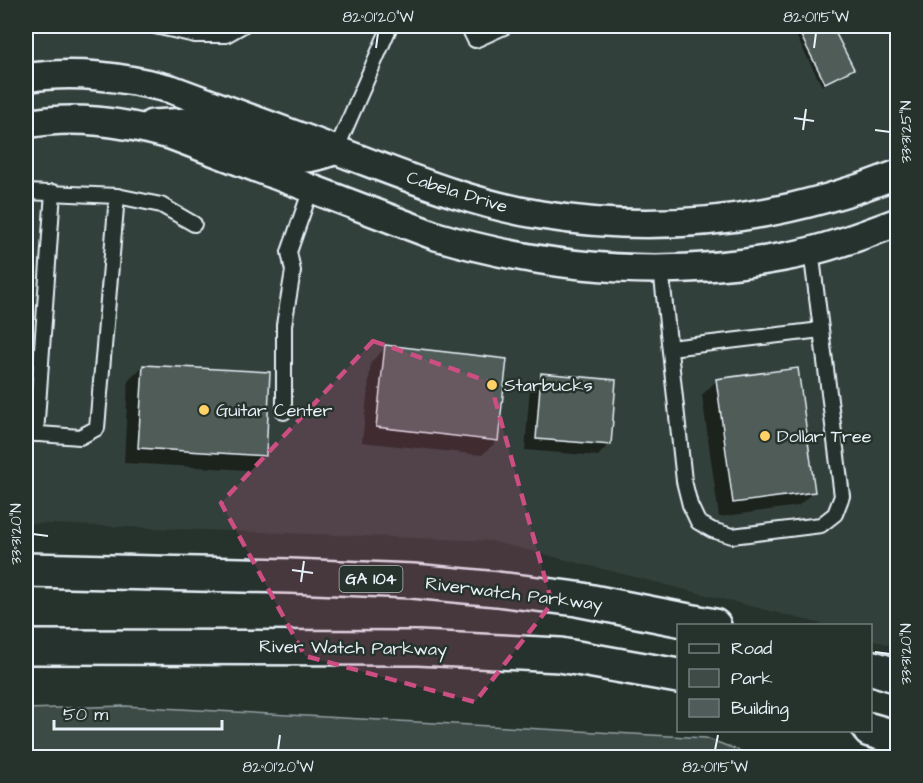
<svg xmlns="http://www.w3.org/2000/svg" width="923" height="783" font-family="'Architects Daughter',sans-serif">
<rect width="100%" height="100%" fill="#26332d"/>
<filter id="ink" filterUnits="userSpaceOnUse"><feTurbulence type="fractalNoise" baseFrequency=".0167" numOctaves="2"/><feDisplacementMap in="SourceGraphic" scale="12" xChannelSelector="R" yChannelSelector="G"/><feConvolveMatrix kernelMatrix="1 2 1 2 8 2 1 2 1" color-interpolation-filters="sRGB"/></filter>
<g filter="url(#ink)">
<!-- built -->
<polygon fill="#333f3a" points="26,26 897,26 897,648 871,639 870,626 826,625 491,541 26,523"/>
<!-- green -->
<polygon fill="#3e4b47" stroke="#939ea0" stroke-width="1.5" points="125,706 706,738 756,757 26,757 26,709"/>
<!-- shadow -->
<g fill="#0007">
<polygon points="791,26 830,26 852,69 822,86"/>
<polygon points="386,347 497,441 482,455 362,442 371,362"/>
<polygon points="143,366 264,455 249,470 124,463 128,381"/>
<polygon points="542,375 609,444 598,456 525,450 530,386"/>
<polygon points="717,380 813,492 798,506 719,517 702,395"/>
</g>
<!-- building -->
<g fill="#505c59" stroke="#e8f1f8" stroke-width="1.5">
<polygon points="796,26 832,26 854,69 825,83"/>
<polygon points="385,345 507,359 498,441 376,427"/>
<polygon points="143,365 270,372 266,456 138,448"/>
<polygon points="798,368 815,492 733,503 716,379"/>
<polygon points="541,373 616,380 611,445 536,439"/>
</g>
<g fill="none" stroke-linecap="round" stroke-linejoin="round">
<defs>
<g id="lane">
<polyline points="155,26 195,35 226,35 242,26"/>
<polyline points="468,26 475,40 506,26"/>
<polyline points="336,150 390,26"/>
<polyline points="26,192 117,196 97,428 80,437 26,433"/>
<polyline points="117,196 161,205 194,224"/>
<polyline points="661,268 684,481 690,505 698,522 712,530 732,536 821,525 835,514 842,496 811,250"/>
<polyline points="670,348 821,330"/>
<polyline points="284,412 284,325 293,271 289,252 311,189"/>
<polyline points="36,434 53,192"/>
</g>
<g id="street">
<path d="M26 78C75 70 123 77 171 89 230 111 288 132 346 154 410 178 473 204 541 215 664 235 782 220 898 174"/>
<path d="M26 124C75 115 122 122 170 135L436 236C551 270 666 279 784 257 823 250 861 236 898 222"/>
<path d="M152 124 189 122 285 158C304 160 318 157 336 150"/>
</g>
<g id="primary">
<polyline points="26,570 290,576 413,581 497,589 577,599 714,626"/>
<polyline points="26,647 418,648 560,655 678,676"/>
<polyline points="870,667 898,676"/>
<polyline points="870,730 898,738"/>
</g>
</defs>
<!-- lane casing -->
<use href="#lane" stroke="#e8f1f8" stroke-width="18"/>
<!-- street casing -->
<use href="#street" stroke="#e8f1f8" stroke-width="32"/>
<!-- primary casing -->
<use href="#primary" stroke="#e8f1f8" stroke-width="38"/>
<!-- lane -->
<use href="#lane" stroke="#26332d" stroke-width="14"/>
<!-- street -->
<use href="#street" stroke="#26332d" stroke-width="27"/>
<!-- primary -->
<use href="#primary" stroke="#26332d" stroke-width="33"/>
</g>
</g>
<!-- marked area -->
<path fill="#cc4e82" fill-opacity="0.2" stroke="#cc4e82" stroke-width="4.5" stroke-dasharray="12 8" stroke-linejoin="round" d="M373 341 490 382 552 603 475 702 305 656 221 503Z"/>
<!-- ticks -->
<path fill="none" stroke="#e8f1f8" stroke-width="2" d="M376 48 378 33M814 48 816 33M794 118 814 121M803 130 806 109M875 130 890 132M33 534 48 536M292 570 313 573M301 582 304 561M875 652 890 654M278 750 280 735M715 750 718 735"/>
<!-- markers -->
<g fill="#ffd166" stroke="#26332d" stroke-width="2">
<circle cx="492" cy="385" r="6"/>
<circle cx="204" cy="410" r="6"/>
<circle cx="765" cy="436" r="6"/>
</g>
<g text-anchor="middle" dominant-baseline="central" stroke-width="5" stroke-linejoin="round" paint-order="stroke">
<!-- shield labels -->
<rect fill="#26332d" stroke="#aeb8bb" stroke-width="1.5" x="339.5" y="566" width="63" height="26" rx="4.5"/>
<g font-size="16" font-weight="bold" fill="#e8f1f8">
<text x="371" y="579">GA 104</text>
</g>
<!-- street labels -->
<g font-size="18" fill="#e8f1f8" stroke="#26332d">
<text transform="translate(457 192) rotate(17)">Cabela Drive</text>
<text transform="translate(514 594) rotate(7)">Riverwatch Parkway</text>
<text transform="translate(353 648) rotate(1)">River Watch Parkway</text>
</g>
<!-- poi labels -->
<g font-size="18" fill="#e8f1f8" stroke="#26332d" text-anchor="start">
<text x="504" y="385">Starbucks</text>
<text x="216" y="410">Guitar Center</text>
<text x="777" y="436">Dollar Tree</text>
</g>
</g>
<!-- margin -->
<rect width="923" height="783" fill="none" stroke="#26332d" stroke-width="66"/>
<!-- legend -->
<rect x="677" y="624" width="195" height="108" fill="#26332d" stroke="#747f7e" stroke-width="1.5"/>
<rect x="689" y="644" width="30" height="9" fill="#26332d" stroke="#747f7e" stroke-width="1.5"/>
<text x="731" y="654" font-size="18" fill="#e8f1f8">Road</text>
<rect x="689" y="669" width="30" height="18" fill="#3e4b47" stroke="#747f7e" stroke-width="1.5"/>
<text x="731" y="684" font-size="18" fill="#e8f1f8">Park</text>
<rect x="689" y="699" width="30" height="18" fill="#505c59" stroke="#747f7e" stroke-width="1.5"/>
<text x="731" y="714" font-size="18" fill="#e8f1f8">Building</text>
<!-- scale -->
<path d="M54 720v9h168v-9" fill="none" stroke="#e8f1f8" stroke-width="3"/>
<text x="63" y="720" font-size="18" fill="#e8f1f8" stroke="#26332d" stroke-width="4.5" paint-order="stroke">50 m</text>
<rect x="33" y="33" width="857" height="717" fill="none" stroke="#e8f1f8" stroke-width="2"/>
<g font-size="15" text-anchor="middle" fill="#e8f1f8">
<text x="378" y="22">82°01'20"W</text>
<text x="816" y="22">82°01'15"W</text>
<text transform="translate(906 132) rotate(-90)" y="5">33°31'25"N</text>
<text transform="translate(16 534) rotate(-90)" y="5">33°31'20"N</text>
<text transform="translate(906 654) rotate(-90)" y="5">33°31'20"N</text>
<text x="278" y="772">82°01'20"W</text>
<text x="715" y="772">82°01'15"W</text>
</g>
</svg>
